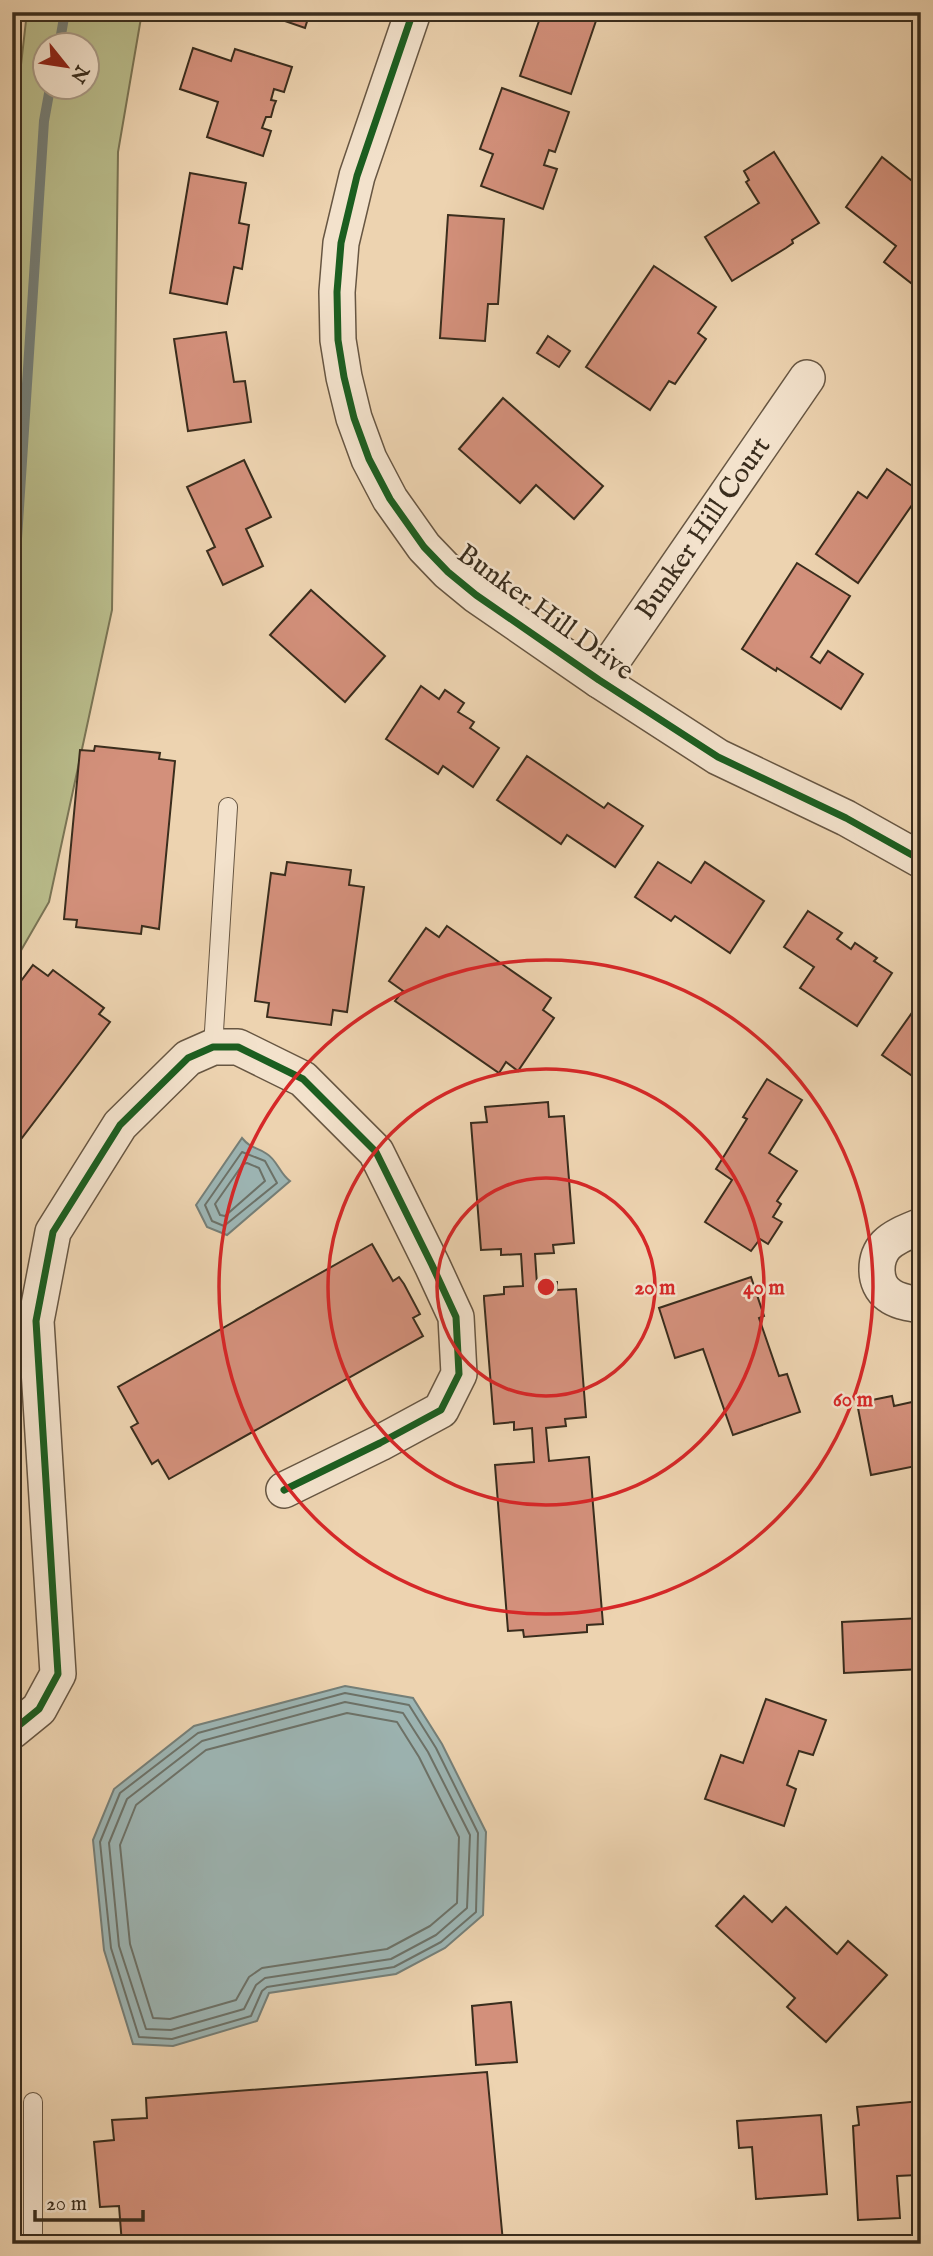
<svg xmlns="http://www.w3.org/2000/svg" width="933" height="2256" font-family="'IM FELL English',serif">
<rect width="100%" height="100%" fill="#edd3b0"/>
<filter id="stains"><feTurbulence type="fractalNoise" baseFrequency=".00286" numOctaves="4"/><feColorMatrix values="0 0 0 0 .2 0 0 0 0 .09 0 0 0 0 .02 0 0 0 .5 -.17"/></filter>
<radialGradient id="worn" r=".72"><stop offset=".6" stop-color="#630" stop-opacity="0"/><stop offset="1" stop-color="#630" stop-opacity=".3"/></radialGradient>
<!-- green -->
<path fill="#b9bc8b" stroke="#7a7454" stroke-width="2" fill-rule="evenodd" d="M27 12H142L118 152 112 610 49 902 12 966V144ZM46 46H88V88H46Z"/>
<!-- water -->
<g fill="#9db6b5" stroke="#757f78" stroke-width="2">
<path d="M242 1138C252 1150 256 1146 267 1154 277 1160 280 1174 290 1181L227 1235 207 1227 196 1205Z"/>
<polygon points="345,1686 413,1698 442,1744 486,1832 483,1915 445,1948 396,1974 269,1993 257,2021 173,2046 133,2044 104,1950 93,1840 114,1789 194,1726"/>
</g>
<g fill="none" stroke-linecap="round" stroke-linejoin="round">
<!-- shore -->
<g stroke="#6c7269" stroke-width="2">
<polygon points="242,1152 265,1161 277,1183 224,1226 212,1221 205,1205"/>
<polygon points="247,1163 259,1168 265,1181 225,1216 220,1215 215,1204 243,1164"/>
<polygon points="345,1693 409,1705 436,1748 478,1833 476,1912 441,1942 394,1967 267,1987 262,1991 251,2016 172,2039 139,2037 111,1948 100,1842 120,1793 198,1733"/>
<polygon points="345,1702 403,1713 428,1752 470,1835 467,1908 436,1935 391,1959 265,1978 256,1985 244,2009 171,2030 146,2029 119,1946 109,1843 127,1799 202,1741"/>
<polygon points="347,1713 397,1722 419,1757 459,1837 457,1903 430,1926 387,1949 262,1968 249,1977 236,2000 170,2019 153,2018 130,1944 120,1845 136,1805 206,1750"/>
</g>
<!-- stream -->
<g stroke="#757f78" stroke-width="10">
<polyline points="59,46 65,12"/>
<polyline points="12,616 44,121 50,88"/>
</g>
</g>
<!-- building -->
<g fill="#d3907b" stroke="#3a2d1d" stroke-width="2">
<polygon points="259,12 310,12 305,28"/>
<polygon points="522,12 599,12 571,94 520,76 540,18"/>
<polygon points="907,12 921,12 921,28"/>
<polygon points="193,48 231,61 235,49 292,67 284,92 274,89 271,100 276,101 274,106 271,117 266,117 262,128 271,131 263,156 207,137 218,102 180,89"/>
<polygon points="502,88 569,112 555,152 549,150 544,165 557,169 543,209 481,186 493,154 480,149"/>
<polygon points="774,152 819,223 792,240 793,243 786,248 732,281 705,237 759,203 746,182 749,180 744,171"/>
<polygon points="882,157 921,188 921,270 911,283 884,262 896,246 846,207"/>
<polygon points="190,173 246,183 239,223 249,225 242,269 234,267 227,304 170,293"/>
<polygon points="448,215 504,219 498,304 488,304 485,341 440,338"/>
<polygon points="654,266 716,307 698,333 706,339 675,384 669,381 650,410 586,367"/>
<polygon points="226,332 234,382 245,381 251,422 188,431 174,339"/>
<polygon points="548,336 570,351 559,367 537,353"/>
<polygon points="503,398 603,486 574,519 536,485 520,503 459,449"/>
<polygon points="244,460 271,517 246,529 263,566 223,585 207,551 215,547 187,487"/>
<polygon points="887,469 921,492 858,583 816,554 858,492 867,498"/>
<polygon points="797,563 850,596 811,657 820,663 828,651 863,674 841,709 777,668 776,671 742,649"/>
<polygon points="311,590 385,656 345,702 270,635"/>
<polygon points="421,686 439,699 445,690 464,703 458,712 474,722 470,728 499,748 473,787 443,766 438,774 386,739"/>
<polygon points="95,746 160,753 159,759 175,761 159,929 142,926 141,934 76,927 77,920 64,919 80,750 94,751"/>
<polygon points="527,756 604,808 608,803 643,826 615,867 567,835 561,844 497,800"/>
<polygon points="287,862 351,870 349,885 364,887 347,1012 333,1010 331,1025 267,1017 269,1003 255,1001 271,873 285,875"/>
<polygon points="658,862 691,883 705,862 764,901 730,953 675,916 671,921 635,897"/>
<polygon points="808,911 842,933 837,939 851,949 855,943 877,958 874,961 892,973 857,1026 800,988 814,967 784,947"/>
<polygon points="447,926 551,998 543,1010 554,1018 518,1071 506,1062 499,1073 395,1001 403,991 389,981 426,928 439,937"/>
<polygon points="33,965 48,976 53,970 104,1008 99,1014 110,1022 12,1151 12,993"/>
<polygon points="921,1000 921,1082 882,1055"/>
<polygon points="767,1079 802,1100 769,1153 797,1171 777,1201 781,1204 773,1217 782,1222 768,1244 760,1239 751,1251 705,1222 732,1180 716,1169 747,1119 743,1117"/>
<polygon points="548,1102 549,1117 564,1116 574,1243 553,1245 554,1253 535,1254 537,1284 557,1282 557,1290 576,1289 586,1417 565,1419 566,1426 546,1428 549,1461 589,1457 603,1624 587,1625 587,1632 524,1637 523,1630 508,1631 495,1465 534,1462 532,1428 514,1430 514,1422 494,1424 484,1299 484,1296 504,1294 504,1287 523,1286 521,1254 501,1255 501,1249 481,1250 471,1123 487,1122 485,1107"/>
<polygon points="372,1244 393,1281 399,1277 404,1284 420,1314 413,1318 423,1336 169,1479 158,1460 152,1464 131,1427 138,1423 118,1387"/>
<polygon points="751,1277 764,1316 759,1318 779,1376 787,1374 800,1412 733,1435 703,1349 675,1358 659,1308"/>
<polygon points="892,1396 894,1406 921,1400 921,1465 871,1475 857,1403"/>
<polygon points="921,1618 921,1669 844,1673 842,1622"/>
<polygon points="766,1699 826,1720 813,1755 799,1751 787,1785 796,1789 784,1826 705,1799 721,1755 743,1763"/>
<polygon points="744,1896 772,1922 786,1907 837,1954 848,1941 887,1975 826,2042 787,2007 795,1998 716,1926"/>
<polygon points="919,1945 921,1945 920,1986 917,1946"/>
<polygon points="511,2002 517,2062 476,2065 472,2006"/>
<polygon points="487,2072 503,2242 468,2244 122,2244 119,2206 100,2207 94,2142 114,2140 112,2120 147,2118 146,2098"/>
<polygon points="921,2101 921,2193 918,2193 917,2175 897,2176 900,2218 858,2220 853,2126 859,2125 857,2107"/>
<polygon points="821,2115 827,2194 756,2199 752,2147 739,2148 737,2121"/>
</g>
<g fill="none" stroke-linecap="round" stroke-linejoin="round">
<defs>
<g id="lane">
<polyline points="213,1047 228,807"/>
<polyline points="33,2244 33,2102"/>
</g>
<g id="street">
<polyline points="413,12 357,176 341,243 337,292 338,340 344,377 354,418 369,459 390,499 424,547 448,572 476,595 599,680 718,757 846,818 921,860"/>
<path id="s1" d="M599 680 807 378"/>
<path d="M921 1226C909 1231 895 1236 886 1245 874 1258 873 1284 889 1295 898 1302 910 1303 921 1305"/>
<polyline points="12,1731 39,1709 58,1674 36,1321 53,1232 120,1125 188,1058 213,1047 238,1047 303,1079 376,1152 432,1265 456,1317 459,1374 441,1410 380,1443 284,1490"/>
</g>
</defs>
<!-- lane casing -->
<use href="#lane" stroke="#675642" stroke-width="20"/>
<!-- street casing -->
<use href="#street" stroke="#675642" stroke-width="38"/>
<!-- lane -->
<use href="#lane" stroke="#f3e2cc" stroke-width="18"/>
<!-- street -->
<use href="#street" stroke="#f3e2cc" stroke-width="35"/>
<defs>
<g id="cycleway">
<polyline points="413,12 357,176 341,243 337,292 338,340 344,377 354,418 369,459 390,499 424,547 448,572 476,595 599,680 718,757 846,818 921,860"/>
<polyline points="12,1731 39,1709 58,1674 36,1321 53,1232 120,1125 188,1058 213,1047 238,1047 303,1079 376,1152 432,1265 456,1317 459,1374 441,1410 380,1443 284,1490"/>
</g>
</defs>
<!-- cycleway casing -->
<use href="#cycleway" stroke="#f3e2cc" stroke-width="11"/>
<!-- cycleway -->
<use href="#cycleway" stroke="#1b5e20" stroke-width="7"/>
</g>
<!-- distance rings -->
<g fill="none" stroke="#d62828" stroke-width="3.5">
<circle cx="546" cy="1287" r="109"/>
<circle cx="546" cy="1287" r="218"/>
<circle cx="546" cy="1287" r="327"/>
</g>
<g text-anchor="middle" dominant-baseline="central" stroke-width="5" stroke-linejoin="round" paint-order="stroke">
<!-- street labels -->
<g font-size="28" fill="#3a2d1d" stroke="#f3e2cc">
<text stroke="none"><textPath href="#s1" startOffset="184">Bunker Hill Court</textPath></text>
<text transform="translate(545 613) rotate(36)">Bunker Hill Drive</text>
</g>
</g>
<circle cx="546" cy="1287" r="10" fill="#d62828" stroke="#f3e2cc" stroke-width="3.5"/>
<g font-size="21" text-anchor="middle" font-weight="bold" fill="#d62828" stroke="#f3e2cc" stroke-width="5" stroke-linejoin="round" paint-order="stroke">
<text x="655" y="1294">20 m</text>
<text x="764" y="1294">40 m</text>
<text x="853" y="1406">60 m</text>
</g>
<!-- margin -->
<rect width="933" height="2256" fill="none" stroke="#edd3b0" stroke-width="42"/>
<rect x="14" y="14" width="905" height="2228" fill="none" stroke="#3a2d1d" stroke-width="3.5"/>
<rect x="21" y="21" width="891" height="2214" fill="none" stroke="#3a2d1d" stroke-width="2"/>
<!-- north arrow -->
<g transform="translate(66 66) rotate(120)"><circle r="33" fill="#f3e2cc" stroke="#a99a86" stroke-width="2"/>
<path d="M0-5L12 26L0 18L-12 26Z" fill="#8f2418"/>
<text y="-10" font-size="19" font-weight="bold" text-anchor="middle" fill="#3a2d1d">N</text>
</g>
<!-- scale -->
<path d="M35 2210v10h108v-10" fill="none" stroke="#3a2d1d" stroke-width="3.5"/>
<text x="46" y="2210" font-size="21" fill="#3a2d1d" stroke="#f3e2cc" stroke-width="5" paint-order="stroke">20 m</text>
<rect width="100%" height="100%" filter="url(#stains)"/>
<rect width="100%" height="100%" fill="url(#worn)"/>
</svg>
